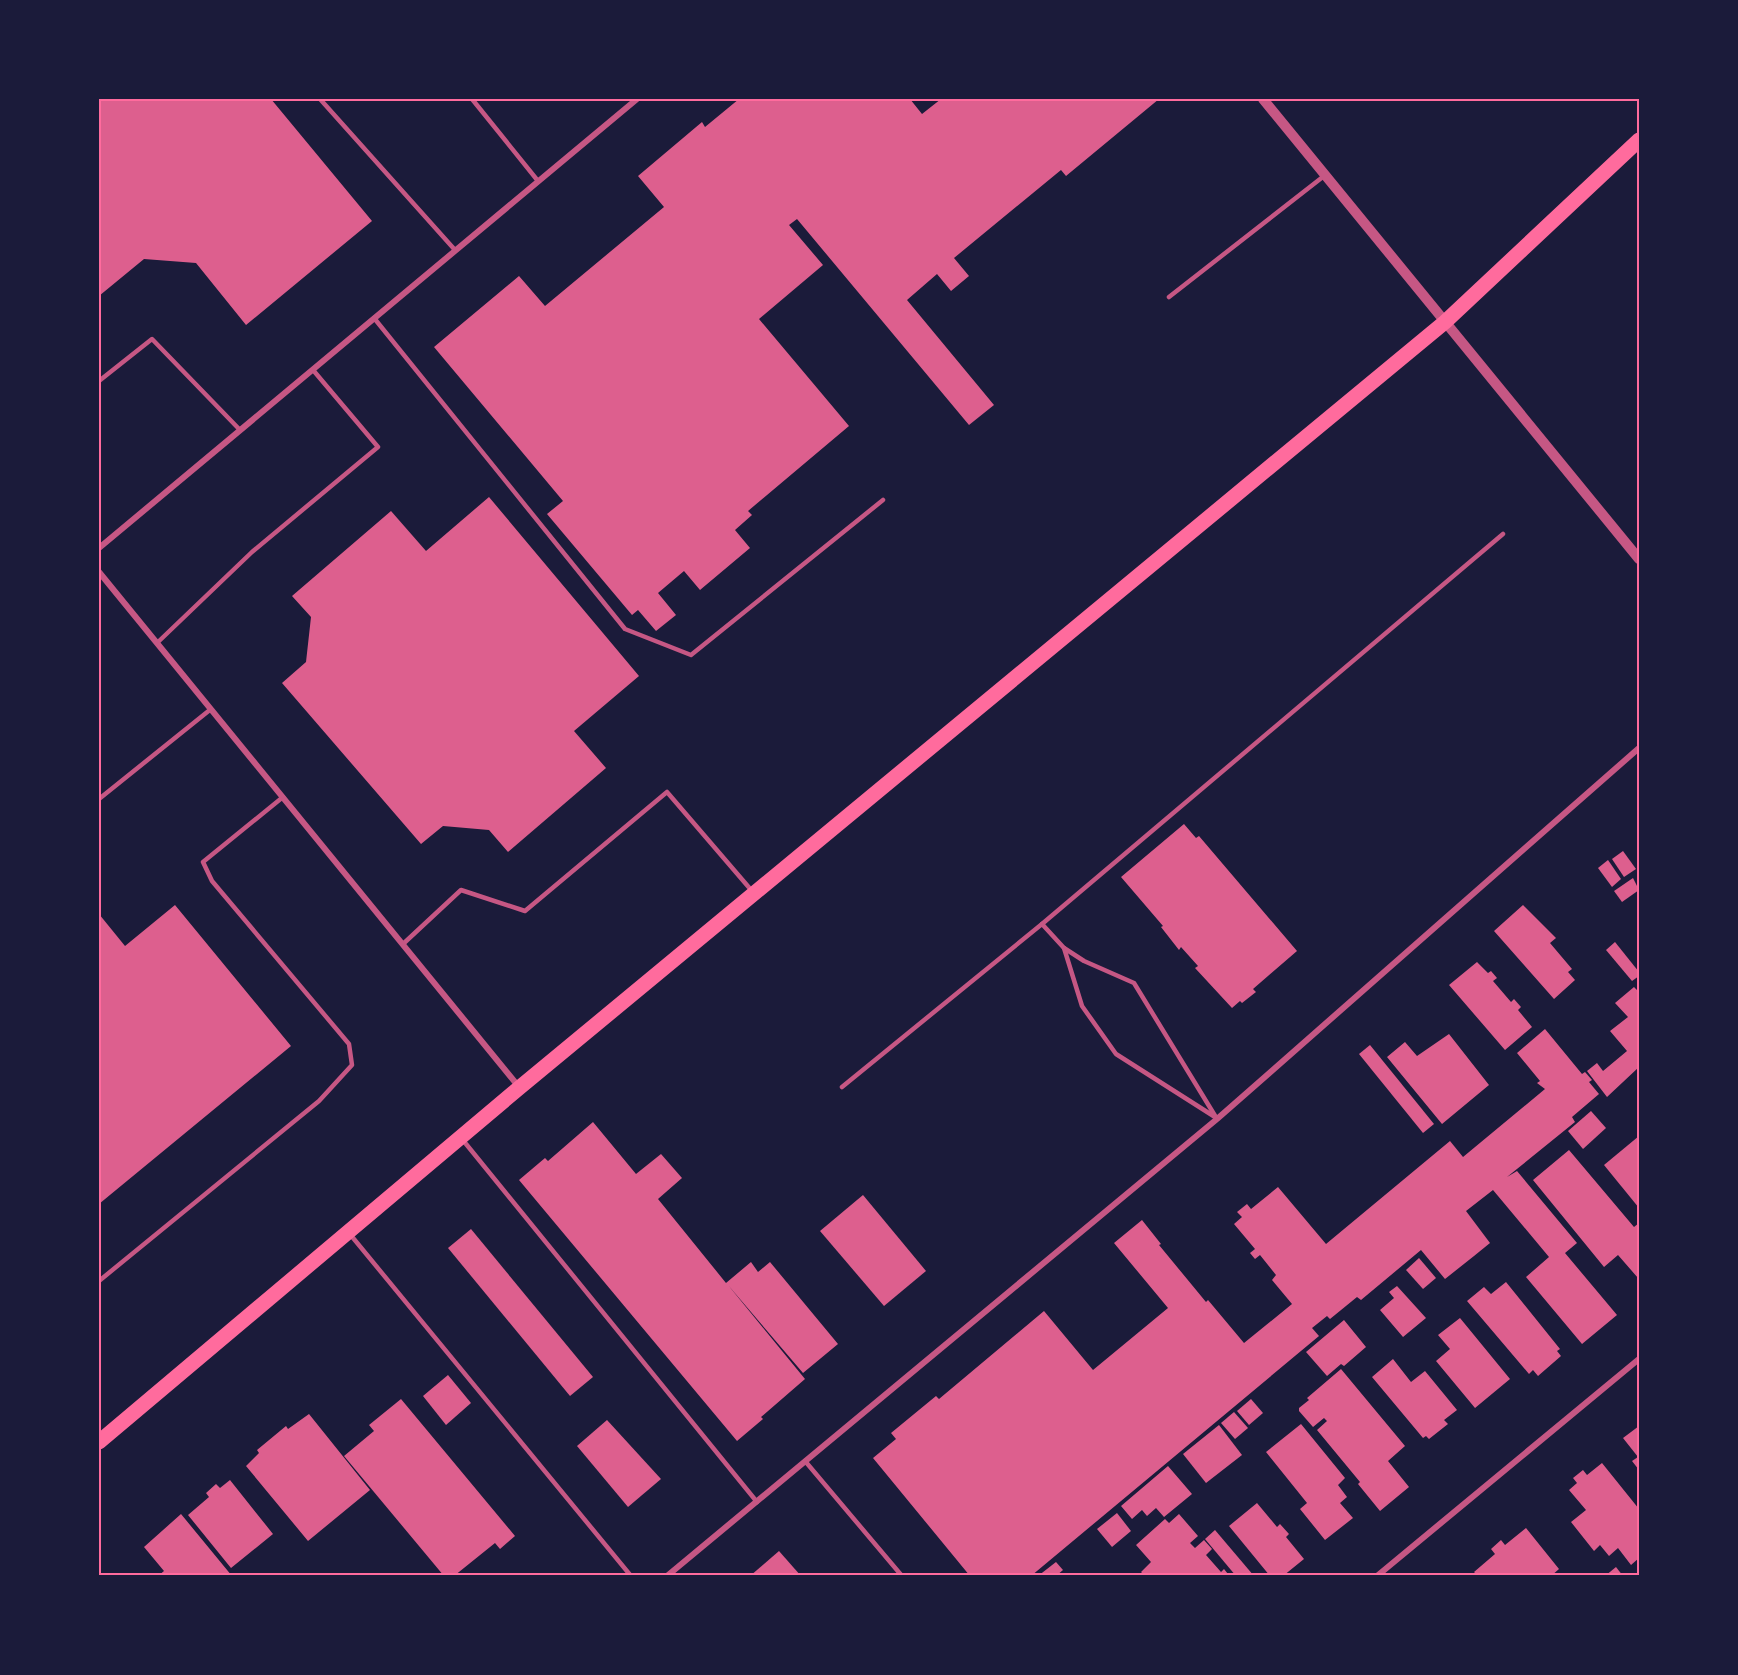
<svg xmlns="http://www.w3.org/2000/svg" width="1738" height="1675" font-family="'Varela Round',sans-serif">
<rect width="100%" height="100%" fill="#1b1b3a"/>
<!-- building -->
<g fill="#dd5f8e">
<polygon points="99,99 271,99 372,221 246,325 196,263 144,259 99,296"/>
<polygon points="739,99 910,99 922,114 941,99 1159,99 1066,176 1061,170 954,258 969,276 951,291 937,274 907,300 994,405 969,425 797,219 789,225 823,265 759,319 849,426 748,511 752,515 735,530 750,548 700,590 684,571 658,593 676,615 656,631 638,610 632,615 547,514 563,501 434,347 519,276 545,306 664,207 638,176 702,122 705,127"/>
<polygon points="489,497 639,676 574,731 606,768 508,852 489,830 443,826 421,844 282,683 306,662 311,617 292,596 391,511 426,551"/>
<polygon points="1184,824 1196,838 1199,836 1297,951 1253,989 1256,992 1242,1003 1240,1001 1232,1008 1195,968 1198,966 1181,947 1179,950 1161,927 1163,926 1121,877"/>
<polygon points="1623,851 1636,869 1624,877 1612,859"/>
<polygon points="1608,860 1621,879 1612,887 1598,868"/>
<polygon points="1633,878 1639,890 1622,902 1614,891"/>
<polygon points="175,905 291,1046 99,1204 99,914 125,946"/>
<polygon points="1523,905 1556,938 1550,943 1572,969 1568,972 1575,980 1554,999 1494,931"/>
<polygon points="1615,942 1639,972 1639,976 1632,981 1606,950"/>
<polygon points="1477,962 1488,973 1491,971 1497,978 1493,981 1511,1002 1514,999 1521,1007 1518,1010 1532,1027 1505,1050 1449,985"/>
<polygon points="1634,987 1639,992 1639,1067 1607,1097 1587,1071 1597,1063 1603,1071 1627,1051 1610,1031 1628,1017 1615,1003"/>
<polygon points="1545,1029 1582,1074 1585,1072 1592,1080 1589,1082 1599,1094 1572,1117 1575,1122 1507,1177 1517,1171 1577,1243 1565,1253 1617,1315 1582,1344 1526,1277 1549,1257 1493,1190 1466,1211 1490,1243 1474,1256 1445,1279 1421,1250 1361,1300 1357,1297 1330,1319 1327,1316 1312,1328 1319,1336 1031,1576 970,1576 873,1458 896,1439 891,1433 936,1396 939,1399 1044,1311 1093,1370 1168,1308 1114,1243 1142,1220 1161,1244 1159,1245 1206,1302 1208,1300 1244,1343 1292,1304 1272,1280 1276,1275 1260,1255 1255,1259 1250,1253 1255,1249 1234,1224 1242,1217 1237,1212 1247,1204 1251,1209 1278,1187 1326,1244 1450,1141 1463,1157 1545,1089 1537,1083 1540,1081 1517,1053"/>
<polygon points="1449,1034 1489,1085 1442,1124 1387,1057 1405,1042 1417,1056"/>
<polygon points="1370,1045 1434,1124 1423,1133 1359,1054"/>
<polygon points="1591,1111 1606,1128 1583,1149 1568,1131"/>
<polygon points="593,1122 636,1174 661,1154 682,1178 658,1199 726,1283 751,1262 758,1272 770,1262 838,1344 803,1373 728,1285 805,1379 761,1417 763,1419 737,1441 519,1180 545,1158 548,1161"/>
<polygon points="1639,1136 1639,1208 1604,1165"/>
<polygon points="1569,1150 1634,1227 1639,1223 1638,1278 1618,1255 1604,1267 1533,1180"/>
<polygon points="863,1195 926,1271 884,1306 820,1231"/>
<polygon points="471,1229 593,1377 570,1396 448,1248"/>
<polygon points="1419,1258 1436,1278 1423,1289 1406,1270"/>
<polygon points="1506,1282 1560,1349 1557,1351 1561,1356 1538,1376 1533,1370 1529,1374 1467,1301 1484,1287 1491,1294"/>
<polygon points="1397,1286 1426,1318 1403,1337 1380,1310 1394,1298 1389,1292"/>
<polygon points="1460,1318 1510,1379 1475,1408 1436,1361 1450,1349 1438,1335"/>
<polygon points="1344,1320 1366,1347 1344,1366 1341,1364 1327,1376 1306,1352"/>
<polygon points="1393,1359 1411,1382 1425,1371 1457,1410 1444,1420 1448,1424 1429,1439 1426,1436 1423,1438 1372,1377"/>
<polygon points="1341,1369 1405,1446 1388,1461 1409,1487 1380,1511 1358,1484 1360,1482 1317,1430 1327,1421 1324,1418 1313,1427 1299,1411 1299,1408 1309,1400 1307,1398"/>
<polygon points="448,1375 471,1403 446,1425 423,1396"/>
<polygon points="401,1399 515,1536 500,1549 495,1543 454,1576 444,1576 344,1456 374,1431 369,1425"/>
<polygon points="1251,1399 1263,1413 1249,1425 1237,1411"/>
<polygon points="1234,1412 1248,1428 1235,1439 1221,1423"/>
<polygon points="309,1414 370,1490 308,1541 246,1466 259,1453 257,1450 286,1426 288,1429"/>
<polygon points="607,1420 661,1479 628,1507 577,1446"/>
<polygon points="1301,1424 1345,1478 1338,1485 1347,1497 1340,1503 1353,1518 1325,1540 1300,1509 1307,1503 1266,1452"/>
<polygon points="1219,1425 1242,1455 1206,1483 1183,1454"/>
<polygon points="1639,1426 1639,1470 1632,1461 1638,1457 1623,1438"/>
<polygon points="1602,1463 1639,1509 1639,1558 1631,1565 1618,1548 1609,1556 1600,1545 1594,1551 1571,1522 1586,1510 1569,1490 1577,1483 1573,1478 1583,1470 1587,1475"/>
<polygon points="1168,1466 1192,1494 1164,1517 1156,1508 1147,1516 1142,1510 1132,1519 1121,1506"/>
<polygon points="230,1480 273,1534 231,1568 188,1515 209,1497 206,1493 216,1484 220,1488"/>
<polygon points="1257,1503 1277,1527 1280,1524 1289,1534 1286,1537 1304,1559 1283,1576 1270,1576 1229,1526"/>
<polygon points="1117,1513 1131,1531 1112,1547 1097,1529"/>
<polygon points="181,1514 232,1576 158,1576 164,1571 144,1547"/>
<polygon points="1179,1514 1198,1536 1190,1543 1195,1548 1204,1540 1212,1549 1206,1555 1221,1572 1224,1569 1228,1574 1227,1576 1145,1576 1141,1572 1151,1562 1136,1545 1165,1519 1169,1523"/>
<polygon points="1526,1528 1559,1569 1551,1576 1473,1576 1476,1574 1474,1572 1495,1554 1491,1549 1501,1540 1505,1545"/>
<polygon points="1215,1530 1254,1576 1236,1576 1205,1539"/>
<polygon points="779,1551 801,1576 750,1576"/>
<polygon points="1056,1562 1063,1570 1056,1576 1038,1576"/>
<polygon points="1616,1567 1623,1576 1605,1576"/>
</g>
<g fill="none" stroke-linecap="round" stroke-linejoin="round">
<!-- service -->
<g stroke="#c65784" stroke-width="4.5">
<polyline points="320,99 455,250"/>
<polyline points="472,99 538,181"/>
<polyline points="1169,297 1324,176"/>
<polyline points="374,318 625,629 691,655 883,500"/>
<polyline points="99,381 152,339 240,430"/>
<polyline points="157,643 252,552 378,447 313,370"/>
<polyline points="99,799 211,709"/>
<polyline points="403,944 461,890 525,911 667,792 752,891"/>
<polyline points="1064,948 1082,1006 1116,1054 1215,1117"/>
<polyline points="842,1087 1042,924"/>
<polyline points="1217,1119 1134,983 1084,961 1064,948 1042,924 1503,534"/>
<polyline points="462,1139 757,1502"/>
<polyline points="349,1233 631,1576"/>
<polyline points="99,1281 319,1101 352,1065 349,1044 212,881 203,862 283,797"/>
<polyline points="805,1461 902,1576"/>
</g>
<!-- minor -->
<g stroke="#c65784" stroke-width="6">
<polyline points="99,548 637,99"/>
<polyline points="99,572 519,1087"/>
<polyline points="667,1576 1217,1119 1639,748"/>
<polyline points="1377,1576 1639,1359"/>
</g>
<!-- tertiary -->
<polyline stroke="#c65784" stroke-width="10" points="1263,99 1639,559"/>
<!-- primary -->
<polyline stroke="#ff6b9d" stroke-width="15" points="99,1442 519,1088 1445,322 1639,140"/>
</g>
<!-- border -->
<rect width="1738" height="1675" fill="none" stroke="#1b1b3a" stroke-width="201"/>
<rect x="100" y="100" width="1538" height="1474" fill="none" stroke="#ff6b9d" stroke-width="2"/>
</svg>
